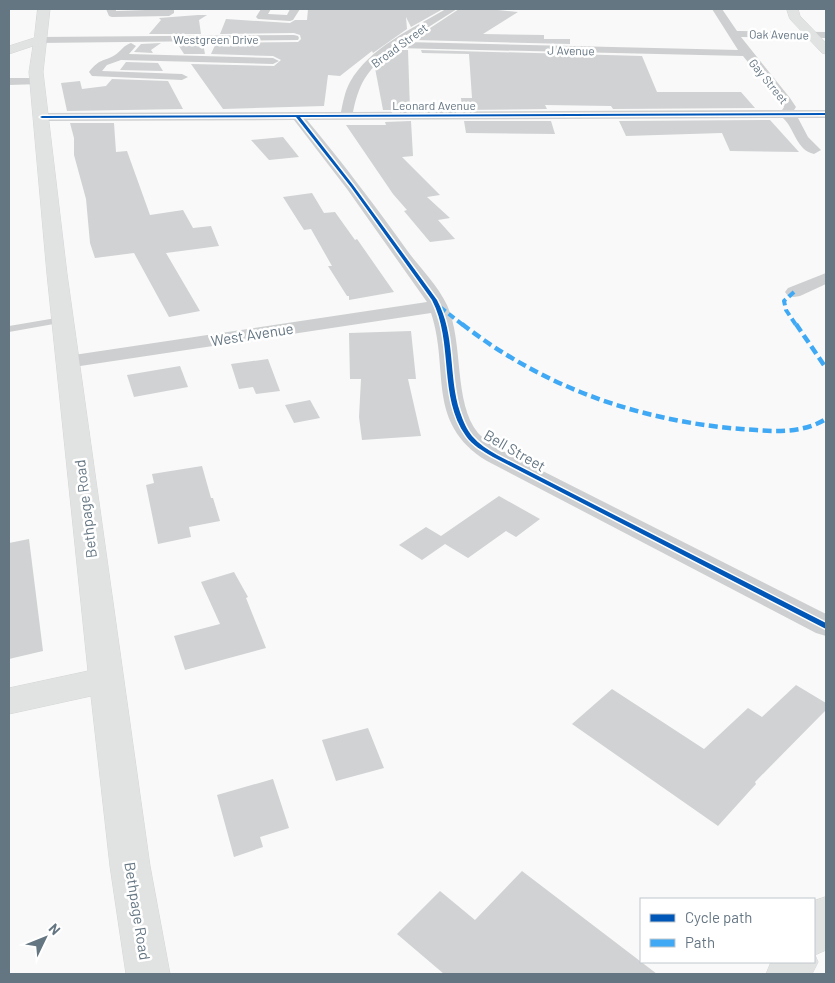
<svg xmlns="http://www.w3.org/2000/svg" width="835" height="983" font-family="Barlow,sans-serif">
<rect width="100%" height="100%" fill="#f9f9f9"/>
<!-- building -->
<g fill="#d0d2d3">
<polygon points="308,9 443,9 411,27 406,17 407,29 373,53 372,51 340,76 328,75 324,106 223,109 191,64 274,66 281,60 273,56 211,54 216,43 298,42 301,39 300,35 294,33 220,34 226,19 290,23 295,20 307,20"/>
<polygon points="459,9 488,9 518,12 483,34 544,35 544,39 570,39 570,44 416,40 415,38"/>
<polygon points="198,15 207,15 199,20 201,34 149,34 161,20 159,18"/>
<polygon points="161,43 151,50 153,53 134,52 141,44"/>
<polygon points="177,43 203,43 205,54 184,54"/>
<polygon points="397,50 408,50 410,110 383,110 375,68"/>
<polygon points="421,50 642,56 657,92 741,92 755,108 613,109 611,106 545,105 547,109 462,110 461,98 472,98 469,54 422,53"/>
<polygon points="126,62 158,63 163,71 120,70"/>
<polygon points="112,79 168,81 183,109 67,111 61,83 80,81 82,89 106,86"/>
<polygon points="770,120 799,152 730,151 722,133 626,136 619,121"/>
<polygon points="411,121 413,156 402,157 440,195 427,197 450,218 438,220 455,239 430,242 404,211 407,210 393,194 346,125 386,125 385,122"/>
<polygon points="464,121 551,121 555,134 466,133"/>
<polygon points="70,123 114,123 116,152 127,151 150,215 183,210 193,228 211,226 219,246 166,253 200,311 169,317 134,253 95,258 90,243 86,199 74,155 74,138"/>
<polygon points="283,137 299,157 269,160 251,140"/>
<polygon points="312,193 324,213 335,212 355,240 357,239 394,292 349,300 349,296 347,296 328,266 332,266 311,229 304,230 283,197"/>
<polygon points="411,331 416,379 408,379 421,436 362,440 359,417 361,379 350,379 349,333"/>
<polygon points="268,359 280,391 256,394 253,387 239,389 231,364"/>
<polygon points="180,366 188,387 134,397 127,375"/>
<polygon points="310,400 320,418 294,423 285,405"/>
<polygon points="202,466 211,498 213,498 220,521 189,527 191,537 158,544 146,485 154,483 152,474"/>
<polygon points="499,496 540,519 516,537 506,531 468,558 445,544 422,560 399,545 426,527 441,536"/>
<polygon points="29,539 43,651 9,659 9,543"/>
<polygon points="234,572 248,597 246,598 266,648 185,670 174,636 220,624 201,582"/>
<polygon points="796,685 826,703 826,710 755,782 756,784 718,826 572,724 612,689 704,749 748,708 762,717"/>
<polygon points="368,728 384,768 336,781 322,740"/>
<polygon points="273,779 289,828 260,837 263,847 234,857 217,795"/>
<polygon points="522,871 657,974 444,974 397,934 440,891 475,920"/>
</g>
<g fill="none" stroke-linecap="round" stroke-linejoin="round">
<defs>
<g id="secondary">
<polygon points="38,9 50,9 43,72 67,274 150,866 170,974 126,974 110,866 91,696 9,714 9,688 88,671 47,274 29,72 33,46 9,54 9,46 34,38"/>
<polygon points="826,897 826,950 815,955 818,962 812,974 766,974 771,962 814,962 814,901"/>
</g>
<polygon id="primary" points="787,9 798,9 800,16 826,43 826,54 822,53 790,19"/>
</defs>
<!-- secondary casing -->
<use href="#secondary" stroke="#d5d6d7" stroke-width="1"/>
<!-- primary casing -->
<use href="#primary" stroke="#d5d6d7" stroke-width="1"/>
<!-- lane -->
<polygon fill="#cecfd0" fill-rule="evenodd" points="62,317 67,320 65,322 9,332 9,326"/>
<!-- street -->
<g fill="#cecfd0" fill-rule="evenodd">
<polygon points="106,9 116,9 116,11 174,9 174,13 169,16 112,17 109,16"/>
<polygon points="261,9 271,9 268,14 287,15 290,9 300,9 293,20 290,21 258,19 256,17"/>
<path d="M446 9H457L405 42 738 50 712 9H722L737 31 826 32V38L741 37 790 98 796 107 794 110H826V118H798L808 137 821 150 814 154C796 150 795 129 783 118L307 120C343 163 376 207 409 253 422 270 438 286 447 305 464 342 453 403 478 433 485 441 495 446 503 451L826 614V636L816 633 487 461C425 423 450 370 431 313L67 368 60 366 57 362 60 358 67 356 427 302 347 189 294 120 42 121 36 117 42 113 341 112C343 102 345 91 350 82 369 48 413 28 446 9ZM396 48 743 56 784 107 782 110 353 112C360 79 369 68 396 48Z"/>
<polygon points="294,35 298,36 299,38 298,40 39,43 34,40 39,37"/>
<path d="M131 43 136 46 129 54 273 58 279 61 273 64 121 60 107 65 102 71 182 74 188 77 182 80 92 76 89 72C100 58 103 62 115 55 121 51 124 45 131 43Z"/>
<polygon points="37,78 43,82 41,84 9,85 9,78"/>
<polygon points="826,273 826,284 800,296 794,297 788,296 785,292 788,288"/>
</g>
<!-- secondary -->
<use href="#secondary" fill="#e1e2e2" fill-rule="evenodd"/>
<!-- primary -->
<use href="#primary" fill="#e1e2e2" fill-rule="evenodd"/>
<!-- quiet-far1 -->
<g stroke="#3fa9f5" stroke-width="4" stroke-dasharray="7 4" stroke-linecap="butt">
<polyline points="794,292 784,301 786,310 796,325"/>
<polyline points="440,307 463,325"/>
</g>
<!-- quiet -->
<g stroke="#3fa9f5" stroke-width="4.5" stroke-dasharray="9 4.5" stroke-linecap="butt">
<path d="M462 324C543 387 639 421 741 429 770 431 800 435 826 419"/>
<polyline points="796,324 826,368"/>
</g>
<defs>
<path id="cycleway" d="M826 113V115L300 117 353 185 437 300C456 335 448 376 460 412 463 421 467 430 472 436 479 444 488 450 497 455L826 623V629L493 457C483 451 472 445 466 436 438 397 454 342 432 300L351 187 296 117 42 118 40 117 42 116Z"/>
</defs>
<!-- cycleway casing -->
<use href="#cycleway" stroke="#fff" stroke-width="3"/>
<!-- cycleway -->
<use href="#cycleway" fill="#0057b8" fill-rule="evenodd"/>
</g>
<g text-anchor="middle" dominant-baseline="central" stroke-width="5" stroke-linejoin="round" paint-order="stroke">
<!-- far-street labels -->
<g font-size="12" fill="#657683" stroke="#fff">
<text transform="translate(779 34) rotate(1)">Oak Avenue</text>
<text x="216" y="39">Westgreen Drive</text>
<text transform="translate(399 45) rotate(-36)">Broad Street</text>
<text transform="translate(571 50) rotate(1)">J Avenue</text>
<text transform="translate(769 81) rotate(51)">Gay Street</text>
<text x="434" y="105">Leonard Avenue</text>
</g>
<!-- street labels -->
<g font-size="15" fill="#657683" stroke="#fff">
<text transform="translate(252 334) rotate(-9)">West Avenue</text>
<text transform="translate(515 450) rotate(30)">Bell Street</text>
<text transform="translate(85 509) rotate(-97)">Bethpage Road</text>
<text transform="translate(138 911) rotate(81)">Bethpage Road</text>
</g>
</g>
<!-- border -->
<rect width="835" height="983" fill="none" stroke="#657683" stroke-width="20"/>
<!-- legend -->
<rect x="640" y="898" width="175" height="65" fill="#ffffff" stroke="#c1c8cd"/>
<rect x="650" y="914" width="25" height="8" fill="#0057b8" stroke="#c1c8cd"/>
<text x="685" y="923" font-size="15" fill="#657683">Cycle path</text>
<rect x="650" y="939" width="25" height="8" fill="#3fa9f5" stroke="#c1c8cd"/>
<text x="685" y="948" font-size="15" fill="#657683">Path</text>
<!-- north arrow -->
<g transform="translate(45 938) rotate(47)" stroke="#ffffff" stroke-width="4" paint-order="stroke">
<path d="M0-4L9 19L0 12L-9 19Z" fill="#657683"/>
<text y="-8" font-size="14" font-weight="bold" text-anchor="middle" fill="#657683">N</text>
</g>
</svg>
